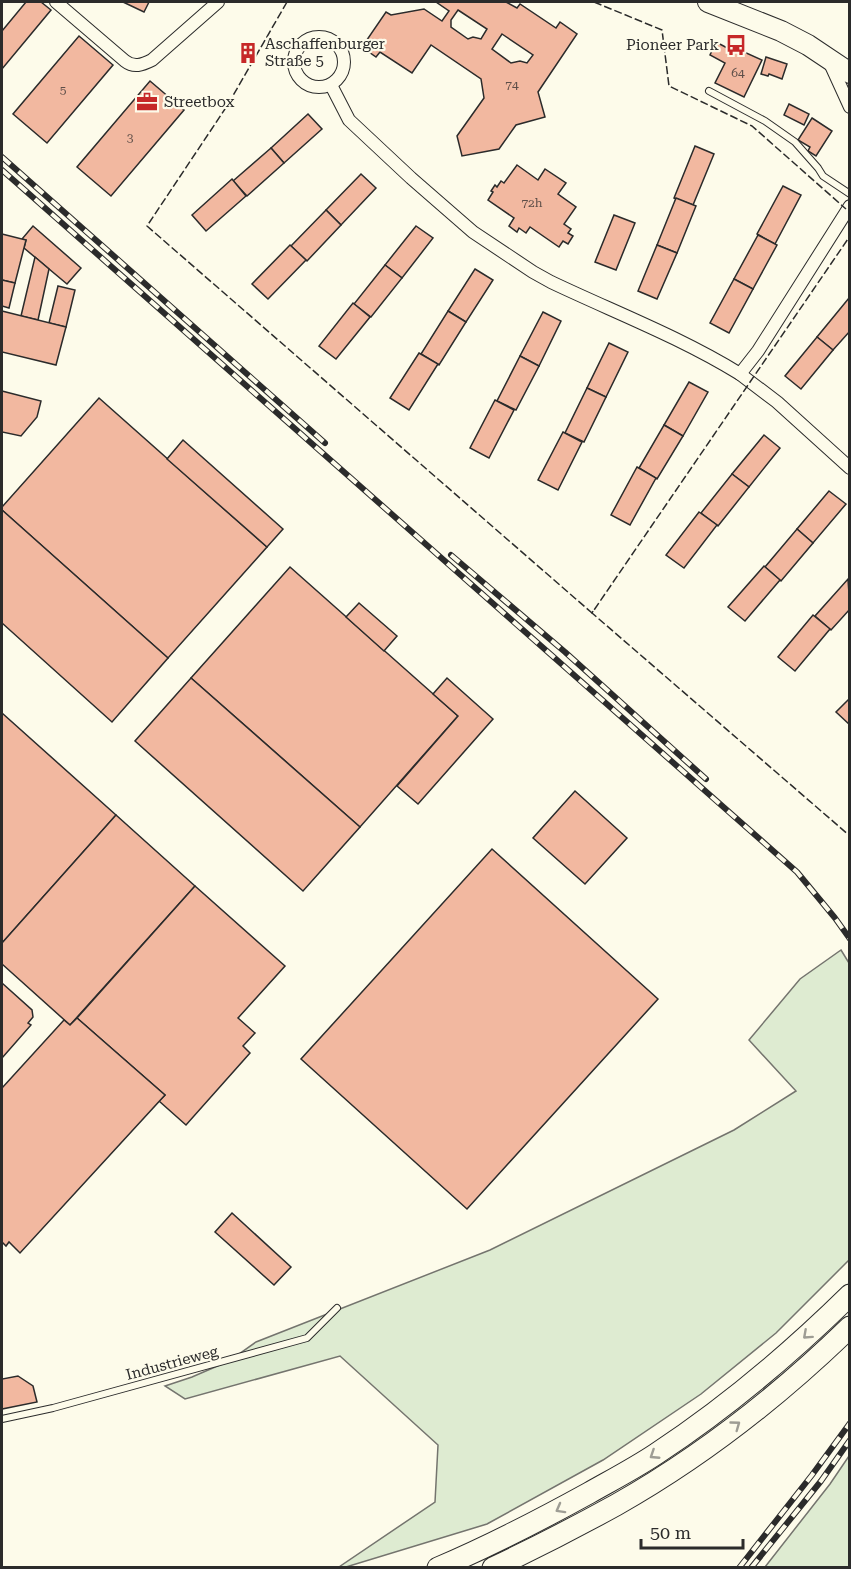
<svg xmlns="http://www.w3.org/2000/svg" width="851" height="1569" font-family="'Roboto Serif',serif">
<rect width="100%" height="100%" fill="#fdfbea"/>
<!-- green -->
<g fill="#deebd1" stroke="#74746e" stroke-width="1.5">
<polygon points="841,950 849,963 849,1260 776,1333 701,1394 603,1460 487,1524 346,1567 339,1567 435,1502 438,1445 340,1356 185,1399 165,1386 192,1377 229,1361 256,1342 490,1250 734,1130 796,1091 749,1040 800,979"/>
<polygon points="849,1456 849,1567 765,1567 830,1484"/>
</g>
<!-- building -->
<g fill="#f2b8a0" stroke="#2b2b2b" stroke-width="1.5" fill-rule="evenodd">
<polygon points="26,2 41,2 51,10 2,69 2,31"/>
<polygon points="123,2 149,2 144,12"/>
<path d="M436 2H506L517 8 520 4 556 28 560 22 577 34 538 92 545 117 516 125 499 149 462 156 457 136 484 98 481 79 431 45 412 73 380 52 376 57 362 47 386 12 391 15 424 9 442 21 449 11ZM458 10 487 29 481 39 473 37 468 39 451 27V20ZM502 34 533 55 527 63 520 61 511 63 492 49Z"/>
<polygon points="79,36 113,65 47,143 13,114"/>
<polygon points="716,42 731,50 733,47 762,60 744,97 715,83 725,63 710,55"/>
<polygon points="250,47 255,52 246,60 241,55"/>
<polygon points="766,57 787,64 782,79 769,74 768,76 761,74"/>
<polygon points="150,81 184,110 111,196 77,167"/>
<polygon points="789,104 809,114 804,125 784,115"/>
<polygon points="308,114 322,129 284,163 271,148"/>
<polygon points="812,118 832,131 816,156 808,151 810,147 798,140"/>
<polygon points="695,146 714,154 693,205 674,198"/>
<polygon points="271,148 284,163 247,196 233,181"/>
<polygon points="517,165 538,180 545,169 566,183 558,194 576,207 564,224 571,229 568,233 573,236 568,244 563,241 559,247 530,227 526,233 519,228 517,232 509,226 514,218 488,200 493,192 491,191 495,185 497,187 501,181 504,183"/>
<polygon points="361,174 376,188 341,225 326,210"/>
<polygon points="232,179 246,196 206,231 192,215"/>
<polygon points="783,186 801,195 775,244 757,234"/>
<polygon points="676,198 696,206 677,253 657,245"/>
<polygon points="326,210 341,225 307,261 291,246"/>
<polygon points="614,215 635,223 616,270 595,262"/>
<polygon points="33,226 81,268 67,284 24,248 26,240 22,239"/>
<polygon points="416,226 433,238 402,278 385,265"/>
<polygon points="2,234 26,240 15,283 2,280"/>
<polygon points="758,235 777,245 753,289 734,279"/>
<polygon points="290,245 306,260 268,299 252,284"/>
<polygon points="657,245 677,253 657,299 638,291"/>
<polygon points="35,257 49,269 38,320 21,316"/>
<polygon points="385,265 402,278 371,317 354,304"/>
<polygon points="475,269 493,280 466,322 448,311"/>
<polygon points="734,279 753,289 729,333 710,323"/>
<polygon points="2,280 15,283 9,308 2,306"/>
<polygon points="58,286 75,290 66,327 49,323"/>
<polygon points="849,298 850,331 833,350 817,337"/>
<polygon points="353,303 370,317 336,359 319,346"/>
<polygon points="2,311 66,327 56,365 2,352"/>
<polygon points="448,311 466,322 439,365 421,354"/>
<polygon points="543,312 561,321 539,366 520,356"/>
<polygon points="817,337 833,350 801,389 785,376"/>
<polygon points="609,343 628,352 606,397 587,388"/>
<polygon points="419,353 438,364 409,410 390,398"/>
<polygon points="520,356 539,366 516,410 497,401"/>
<polygon points="689,382 708,392 683,436 664,425"/>
<polygon points="587,388 606,397 584,442 565,433"/>
<polygon points="2,391 41,401 37,417 21,436 2,432"/>
<polygon points="99,398 267,547 168,658 2,510 2,507"/>
<polygon points="495,400 514,410 489,458 470,448"/>
<polygon points="664,425 683,436 657,479 639,468"/>
<polygon points="563,432 582,442 558,490 538,480"/>
<polygon points="764,435 780,448 749,487 732,474"/>
<polygon points="183,440 283,529 267,547 167,459"/>
<polygon points="637,467 656,478 630,525 611,515"/>
<polygon points="732,474 749,487 718,526 701,513"/>
<polygon points="829,491 846,504 813,543 797,529"/>
<polygon points="2,510 168,658 112,722 2,623"/>
<polygon points="699,512 717,525 684,568 666,555"/>
<polygon points="797,529 813,543 781,581 765,567"/>
<polygon points="764,566 780,580 745,621 728,607"/>
<polygon points="290,567 458,716 360,827 191,678"/>
<polygon points="848,579 850,609 831,630 815,616"/>
<polygon points="359,603 397,636 384,651 346,617"/>
<polygon points="813,615 830,629 795,671 778,657"/>
<polygon points="191,678 360,827 303,891 135,741"/>
<polygon points="447,678 493,719 418,804 397,786 458,716 433,694"/>
<polygon points="850,698 850,725 836,712"/>
<polygon points="2,713 116,815 2,943"/>
<polygon points="575,791 627,838 585,884 533,838"/>
<polygon points="116,815 195,886 70,1025 2,964 2,943"/>
<polygon points="492,849 658,999 467,1209 301,1059"/>
<polygon points="195,886 285,966 238,1018 255,1033 243,1046 250,1053 186,1125 159,1101 165,1095 77,1018"/>
<polygon points="2,983 32,1010 33,1017 28,1023 31,1025 2,1058"/>
<polygon points="77,1018 165,1095 20,1253 9,1242 6,1246 2,1242 2,1088 64,1020 70,1025"/>
<polygon points="232,1213 291,1267 274,1285 215,1232"/>
<polygon points="18,1376 33,1386 37,1402 2,1409 2,1379"/>
</g>
<g fill="none" stroke-linecap="round" stroke-linejoin="round">
<defs>
<g id="service">
<polyline points="709,91 765,121 795,142 818,168 823,176 850,194"/>
<polyline points="2,1419 53,1408 307,1338 337,1308"/>
</g>
<g id="minor">
<path d="M56 2 125 61C134 68 142 65 152 60L218 2"/>
<circle cx="319" cy="62" r="25"/>
<polyline points="829,61 850,107"/>
<path d="M331 85 349 120 411 178 473 232 533 272 551 282C614 312 680 337 740 374L758 351 850 206"/>
<polyline points="740,374 777,402 850,468"/>
</g>
<polyline id="primary" points="708,2 781,31 808,45 850,73"/>
<g id="trunk">
<path d="M438 1568C490 1546 540 1520 589 1493 612 1480 635 1468 656 1454 726 1408 791 1353 850 1295"/>
<path d="M493 1568C535 1548 576 1527 616 1505 701 1457 780 1395 850 1327"/>
</g>
</defs>
<!-- service casing -->
<use href="#service" stroke="#2b2b2b" stroke-width="8"/>
<!-- minor casing -->
<use href="#minor" stroke="#2b2b2b" stroke-width="14"/>
<!-- primary casing -->
<use href="#primary" stroke="#2b2b2b" stroke-width="22"/>
<!-- trunk casing -->
<use href="#trunk" stroke="#2b2b2b" stroke-width="23"/>
<!-- service -->
<use href="#service" stroke="#fdfbea" stroke-width="6"/>
<!-- minor -->
<use href="#minor" stroke="#fdfbea" stroke-width="12"/>
<!-- primary -->
<use href="#primary" stroke="#fdfbea" stroke-width="20"/>
<!-- trunk -->
<use href="#trunk" stroke="#fdfbea" stroke-width="21"/>
<defs>
<g id="rail">
<polyline points="2,157 325,443"/>
<polyline points="2,170 797,872 835,918 850,939"/>
<polyline points="451,555 565,652 706,779"/>
<polyline points="739,1568 812,1475 850,1423"/>
<polyline points="751,1568 821,1481 850,1440"/>
</g>
</defs>
<!-- rail casing -->
<use href="#rail" stroke="#2b2b2b" stroke-width="6"/>
<!-- rail -->
<use href="#rail" stroke="#fdfbea" stroke-width="4" stroke-dasharray="11" stroke-linecap="butt"/>
<!-- fence -->
<g stroke="#2b2b2b" stroke-width="1.5" stroke-dasharray="8 3" stroke-linecap="butt">
<polyline points="287,2 227,106 147,226 592,613 850,236"/>
<polyline points="594,2 662,30 669,86 752,126 846,209"/>
<polyline points="593,611 592,613 850,836"/>
</g>
</g>
<!-- one-way arrows -->
<defs><path id="oneway-chevron" d="M-2-3.5L2.5 0L-2 3.5" fill="none" stroke-width="1.6" stroke-linecap="round" stroke-linejoin="round" transform="scale(1.5)"/></defs>
<g stroke="#9e9d94">
<use href="#oneway-chevron" transform="translate(807 1335) rotate(138)"/>
<use href="#oneway-chevron" transform="translate(736 1425) rotate(-36)"/>
<use href="#oneway-chevron" transform="translate(654 1455) rotate(147)"/>
<use href="#oneway-chevron" transform="translate(560 1509) rotate(151)"/>
</g>
<!-- icons -->
<defs>
<symbol id="bus-bare" viewBox="-9 -9 18 18"><path d="M-5-6H5V4H4V6H2V4H-2V6H-4V4H-5ZM-3.5-4V0h7V-4ZM-3.5 1.2v1.5H-2V1.2ZM2 1.2v1.5H3.5V1.2Z" fill="#c62828" stroke="#fdfbea" stroke-width="2.5" paint-order="stroke"/></symbol>
<symbol id="building-bare" viewBox="-9 -9 18 18"><path d="M-4-6H4V6H1V3H-1V6H-4ZM-2.5-4.3h1.7v1.8h-1.7ZM.8-4.3h1.7v1.8H.8ZM-2.5-1h1.7V.8h-1.7ZM.8-1h1.7V.8H.8Z" fill="#c62828" stroke="#fdfbea" stroke-width="2.5" paint-order="stroke"/></symbol>
<symbol id="office-bare" viewBox="-9 -9 18 18"><path d="M-6-3h4V-5.5h4V-3h4V5H-6ZM-1-4.5V-3h2v-1.5ZM-6 0V1H6V0Z" fill="#c62828" stroke="#fdfbea" stroke-width="2.5" paint-order="stroke"/></symbol>
</defs>
<g fill-rule="evenodd">
<use href="#bus-bare" x="721" y="30" width="30" height="30"/>
<use href="#building-bare" x="233" y="38" width="30" height="30"/>
<use href="#office-bare" x="132" y="87" width="30" height="30"/>
</g>
<g text-anchor="middle" dominant-baseline="central" stroke-width="4.5" stroke-linejoin="round" paint-order="stroke">
<!-- number labels -->
<g font-size="12" fill="#5d4e48">
<text x="738" y="73">64</text>
<text x="512" y="85">74</text>
<text x="63" y="90">5</text>
<text x="130" y="138">3</text>
<text x="532" y="203">72h</text>
</g>
<!-- poi labels -->
<g font-size="15" fill="#2b2b2b" stroke="#fdfbea" text-anchor="start">
<text x="265" y="44">Aschaffenburger<tspan x="265" dy="17">Straße 5</tspan></text>
<text x="719" y="45" text-anchor="end">Pioneer Park</text>
<text x="164" y="102">Streetbox</text>
</g>
<!-- street labels -->
<g font-size="15" fill="#2b2b2b" stroke="#fdfbea">
<text transform="translate(172 1363) rotate(-15)">Industrieweg</text>
</g>
</g>
<!-- border -->
<rect width="851" height="1569" fill="none" stroke="#2b2b2b" stroke-width="6"/>
<!-- scale -->
<path d="M641 1539v9h102v-9" fill="none" stroke="#2b2b2b" stroke-width="3"/>
<text x="650" y="1539" font-size="18" fill="#2b2b2b" stroke="#fdfbea" stroke-width="4.5" paint-order="stroke">50 m</text>
</svg>
